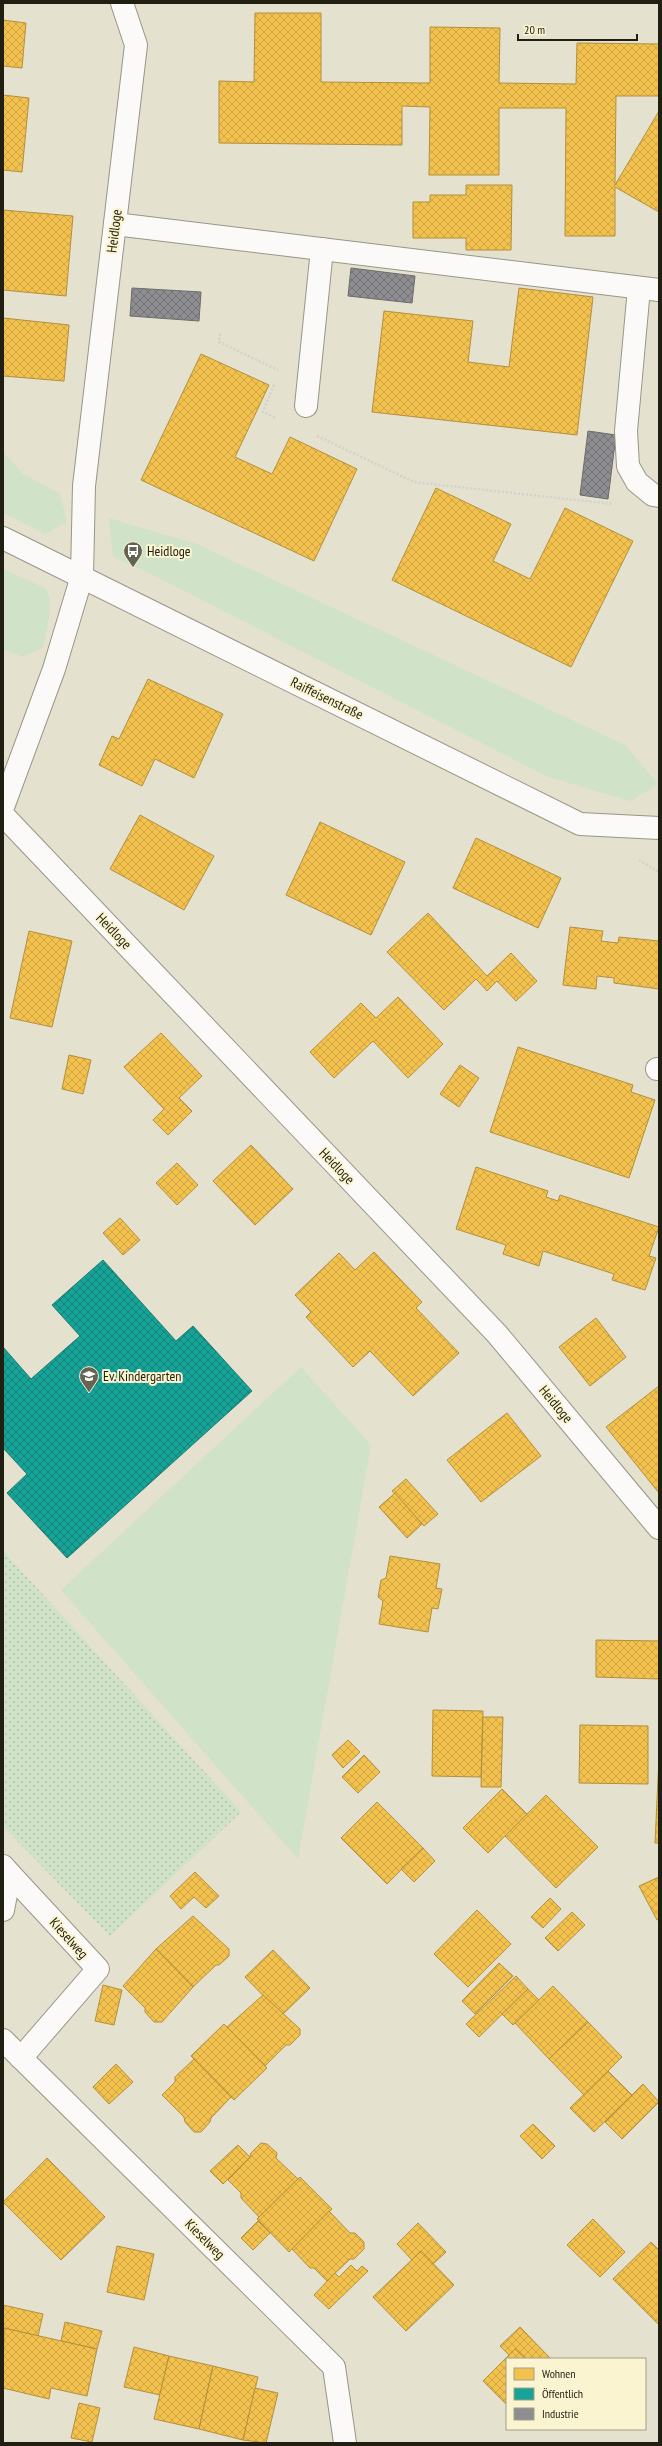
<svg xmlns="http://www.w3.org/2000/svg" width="662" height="2446" font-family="'PT Sans Narrow',sans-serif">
<defs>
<pattern id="park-dots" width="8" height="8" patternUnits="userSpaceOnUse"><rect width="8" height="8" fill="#d0e2c8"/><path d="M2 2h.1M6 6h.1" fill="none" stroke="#b2c1ab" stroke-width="1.8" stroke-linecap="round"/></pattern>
<pattern id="homes-cross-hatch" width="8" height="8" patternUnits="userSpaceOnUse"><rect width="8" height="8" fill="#f2c14e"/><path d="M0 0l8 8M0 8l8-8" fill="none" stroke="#cfa543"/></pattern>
<pattern id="public-cross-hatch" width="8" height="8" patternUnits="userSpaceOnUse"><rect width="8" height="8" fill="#17a398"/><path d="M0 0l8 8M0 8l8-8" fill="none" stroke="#14847b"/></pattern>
<pattern id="industry-cross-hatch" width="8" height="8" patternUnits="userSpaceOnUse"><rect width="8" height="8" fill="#8d8d92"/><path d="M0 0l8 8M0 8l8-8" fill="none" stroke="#737376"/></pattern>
</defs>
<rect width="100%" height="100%" fill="#e4e1ce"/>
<!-- grass -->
<g fill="#d0e2c8">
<polygon points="3,452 23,474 60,494 67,522 45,534 3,513"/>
<polygon points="109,518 197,544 625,745 658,784 631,801 548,777 149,573 113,557"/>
<path d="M3 569 45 588C56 601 46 631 43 647L23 657 3 649Z"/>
<polygon points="301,1367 371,1445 298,1859 61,1590"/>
</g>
<!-- park -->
<polygon fill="url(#park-dots)" points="3,1551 241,1812 110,1936 3,1826"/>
<!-- homes -->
<g fill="url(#homes-cross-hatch)" stroke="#b3903c">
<polygon points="255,13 321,13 321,82 430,83 430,27 500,28 499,83 576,84 577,43 659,44 659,96 616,96 615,185 659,111 659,212 615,187 615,236 565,236 566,108 499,108 499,175 429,175 430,107 402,106 402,145 219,143 219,81 254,82"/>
<polygon points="3,20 26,23 22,68 3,66"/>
<polygon points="3,95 29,98 22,172 3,170"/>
<polygon points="466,185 512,185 511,250 466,250 466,238 413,238 413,202 430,202 430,195 466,195"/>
<polygon points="3,210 73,216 66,296 3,290"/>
<polygon points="519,288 593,297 577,435 372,412 384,311 473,321 468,362 509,367"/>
<polygon points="3,318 69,325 64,381 3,376"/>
<polygon points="201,354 269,385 235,457 272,474 290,437 357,469 314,561 141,480"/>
<polygon points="436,488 511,524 493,561 530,579 565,508 633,541 571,667 392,580"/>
<polygon points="148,679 223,714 194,778 155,759 142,786 99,765 112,736 119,739"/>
<polygon points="140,815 214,856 184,910 110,869"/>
<polygon points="320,822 405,862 371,935 286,895"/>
<polygon points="476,838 561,878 538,928 453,888"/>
<polygon points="428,913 487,976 511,953 537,981 516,1001 497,981 487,991 476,979 444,1010 387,952"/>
<polygon points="570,927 603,931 601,941 618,943 619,937 659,941 659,989 614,983 614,978 597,976 596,989 563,985"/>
<polygon points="29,931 72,941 52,1027 10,1018"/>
<polygon points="398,997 443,1044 408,1078 373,1041 334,1078 310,1052 361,1003 376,1018"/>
<polygon points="161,1033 202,1076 179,1098 192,1111 168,1135 153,1120 164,1109 124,1067"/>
<polygon points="518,1047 633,1085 631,1092 655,1100 629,1178 490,1132"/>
<polygon points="69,1055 91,1060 83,1094 62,1089"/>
<polygon points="460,1065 479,1078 459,1107 440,1094"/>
<polygon points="251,1145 293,1189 255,1225 213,1181"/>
<polygon points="177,1163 198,1185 177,1205 156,1183"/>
<polygon points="476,1167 548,1191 546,1197 558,1201 560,1195 659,1227 649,1256 656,1258 645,1290 612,1280 614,1274 543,1251 539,1266 503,1254 506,1245 456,1229"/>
<polygon points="120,1218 140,1240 123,1255 103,1233"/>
<polygon points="374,1252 422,1302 416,1308 459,1353 413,1396 370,1351 353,1367 306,1317 311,1312 295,1295 339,1253 355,1270"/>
<polygon points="596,1318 626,1357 590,1386 559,1347"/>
<polygon points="659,1386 659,1493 606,1427"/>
<polygon points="507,1413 541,1456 481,1502 447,1460"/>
<polygon points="406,1479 438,1514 424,1526 392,1491"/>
<polygon points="395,1493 422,1524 407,1538 379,1507"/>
<polygon points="390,1556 440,1564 436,1588 442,1589 438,1609 432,1608 428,1632 379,1624 383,1601 378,1597 381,1580 386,1578"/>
<polygon points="596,1640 659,1641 659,1679 596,1677"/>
<polygon points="433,1710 483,1711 481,1777 432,1776"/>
<polygon points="483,1717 503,1717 501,1787 481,1787"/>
<polygon points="580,1725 648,1726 648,1784 579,1783"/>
<polygon points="348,1740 360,1752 343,1768 332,1755"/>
<polygon points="364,1755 380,1772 358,1793 342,1777"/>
<polygon points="659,1758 659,1843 655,1843"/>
<polygon points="502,1789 527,1814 488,1853 463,1828"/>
<polygon points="546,1795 598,1847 556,1888 505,1836"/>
<polygon points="377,1802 423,1848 387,1884 341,1838"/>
<polygon points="423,1848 435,1861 414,1882 401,1869"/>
<polygon points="195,1872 219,1896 206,1908 194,1897 181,1909 170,1896"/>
<polygon points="659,1877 659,1919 657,1920 639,1886"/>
<polygon points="550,1898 561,1909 543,1928 531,1917"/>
<polygon points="477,1910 511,1944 468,1987 434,1954"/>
<polygon points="572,1912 585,1925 558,1951 545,1938"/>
<polygon points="193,1916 229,1949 229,1956 219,1965 216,1965 193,1987 156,1949"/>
<polygon points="156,1949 193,1987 162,2022 154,2022 145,2012 145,2008 123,1986"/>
<polygon points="273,1950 310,1988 282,2015 245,1977"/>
<polygon points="499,1963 513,1976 475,2014 462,2001"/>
<polygon points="516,1976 528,1989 479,2037 466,2024"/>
<polygon points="103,1985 122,1990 114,2025 95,2021"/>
<polygon points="553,1986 588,2022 549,2059 515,2023"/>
<polygon points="528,1989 539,2000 513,2025 502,2014"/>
<polygon points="263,1995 300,2029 300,2035 290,2045 286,2045 265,2066 227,2027"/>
<polygon points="588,2022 622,2057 584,2095 549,2059"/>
<polygon points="224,2024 267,2068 234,2100 191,2056"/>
<polygon points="194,2059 231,2097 211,2118 210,2122 201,2132 194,2132 185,2122 184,2117 162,2095 175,2082 175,2077"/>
<polygon points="116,2064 133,2082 109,2104 93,2087"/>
<polygon points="608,2071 632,2095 594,2132 570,2108"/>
<polygon points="643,2084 659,2102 622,2139 605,2122"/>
<polygon points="533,2124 555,2146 542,2159 520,2136"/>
<polygon points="261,2143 267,2144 277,2153 276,2158 298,2179 259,2217 241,2198 241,2193 228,2180 250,2157 251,2153"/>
<polygon points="238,2145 250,2157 223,2184 210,2171"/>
<polygon points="47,2158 105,2217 61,2260 3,2202"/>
<polygon points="300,2177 332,2209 289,2252 257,2219"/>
<polygon points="329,2211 350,2233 355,2233 364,2242 364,2249 354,2259 350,2259 327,2281 314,2268 310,2268 292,2249"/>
<polygon points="593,2219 625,2252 600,2277 567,2245"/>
<polygon points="258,2221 270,2233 253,2250 241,2238"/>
<polygon points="418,2223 446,2252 433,2264 421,2251 412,2260 397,2244"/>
<polygon points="651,2242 659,2250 659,2325 613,2279"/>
<polygon points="117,2246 154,2254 144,2300 107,2292"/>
<polygon points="421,2251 454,2285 406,2331 373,2297"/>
<polygon points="351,2265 357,2271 362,2266 368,2271 329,2309 314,2295 335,2273 339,2277"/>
<polygon points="3,2305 43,2314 38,2336 4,2328 3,2331"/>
<polygon points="65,2322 102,2331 97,2349 61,2341"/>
<polygon points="520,2327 551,2359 526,2359 515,2349 509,2355 500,2346"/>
<polygon points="4,2328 97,2349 87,2396 51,2388 49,2399 3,2388"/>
<polygon points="134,2347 169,2356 160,2395 124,2387"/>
<polygon points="515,2349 526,2359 507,2359 507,2405 483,2381"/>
<polygon points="169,2356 213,2366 199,2429 154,2419"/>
<polygon points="213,2366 258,2377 243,2440 199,2429"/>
<polygon points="255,2388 278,2393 266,2443 243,2440"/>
<polygon points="79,2403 100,2408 92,2442 71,2438"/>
</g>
<!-- public -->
<polygon fill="url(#public-cross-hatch)" stroke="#1a7b70" points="103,1260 176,1341 193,1326 252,1391 67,1558 7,1493 27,1474 3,1448 3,1347 31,1379 80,1336 52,1305"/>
<!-- industry -->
<g fill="url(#industry-cross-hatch)" stroke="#6d6c6c">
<polygon points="351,268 415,276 412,303 348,296"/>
<polygon points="132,288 201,292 199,321 130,316"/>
<polygon points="588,431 616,435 608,499 580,495"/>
</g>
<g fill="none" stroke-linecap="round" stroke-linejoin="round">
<defs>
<g id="minor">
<polyline points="115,224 659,290"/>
<polyline points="639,288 626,431 628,466 637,482 653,495 659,496"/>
<polyline points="306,406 322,249"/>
<polyline points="3,538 580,824 659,828"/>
<polyline points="3,807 54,669 82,576 84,486 136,45 122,3"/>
<polyline points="3,815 497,1334 659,1528"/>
<polyline points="657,1069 659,1069"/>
<polyline points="3,1866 10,1874 3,1910"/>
<polyline points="10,1874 98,1969 21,2058"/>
<polyline points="3,2040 334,2367 345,2443"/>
</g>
</defs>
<!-- minor casing -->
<use href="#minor" stroke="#989687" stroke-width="24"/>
<!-- path -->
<g stroke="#d3d2cc" stroke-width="2.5" stroke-dasharray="2 2" stroke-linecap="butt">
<polyline points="220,334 219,342 278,370"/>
<polyline points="274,385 263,412 276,418"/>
<polyline points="317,436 414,482 612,504"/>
<polyline points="639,860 659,872"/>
</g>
<!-- minor -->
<use href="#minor" stroke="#fbfaf8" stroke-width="22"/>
</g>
<!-- icons -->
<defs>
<symbol id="bus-pin" viewBox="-11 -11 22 30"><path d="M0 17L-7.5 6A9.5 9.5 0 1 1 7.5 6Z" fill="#656354" stroke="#faf4d1"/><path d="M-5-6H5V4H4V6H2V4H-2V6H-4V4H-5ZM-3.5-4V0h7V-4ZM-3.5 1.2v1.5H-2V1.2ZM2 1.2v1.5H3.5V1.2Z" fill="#fff"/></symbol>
<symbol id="school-pin" viewBox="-11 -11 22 30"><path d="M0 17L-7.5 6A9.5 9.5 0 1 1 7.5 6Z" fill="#656354" stroke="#faf4d1"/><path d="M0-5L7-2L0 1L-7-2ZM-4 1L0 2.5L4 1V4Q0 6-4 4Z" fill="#fff"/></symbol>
</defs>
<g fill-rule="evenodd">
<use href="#bus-pin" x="122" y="540" width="22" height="30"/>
<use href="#school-pin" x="78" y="1365" width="22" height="30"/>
</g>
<g text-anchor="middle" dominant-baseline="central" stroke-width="4" stroke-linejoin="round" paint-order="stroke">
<!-- street labels -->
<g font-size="14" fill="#211f12" stroke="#faf4d1">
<text transform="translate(114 231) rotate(-83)">Heidloge</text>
<text transform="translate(327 698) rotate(26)">Raiffeisenstraße</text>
<text transform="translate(114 931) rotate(46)">Heidloge</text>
<text transform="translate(337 1166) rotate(46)">Heidloge</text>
<text transform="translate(556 1404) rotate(50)">Heidloge</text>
<text transform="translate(69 1938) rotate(48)">Kieselweg</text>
<text transform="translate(205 2239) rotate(45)">Kieselweg</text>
</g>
<!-- poi labels -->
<g font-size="14" fill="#211f12" stroke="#faf4d1" text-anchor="start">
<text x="147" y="551">Heidloge</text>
<text x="103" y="1376">Ev. Kindergarten</text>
</g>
</g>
<!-- border -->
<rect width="662" height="2446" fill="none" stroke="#211f12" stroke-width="8"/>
<!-- legend -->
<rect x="506" y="2358" width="140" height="72" fill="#faf4d1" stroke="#a39f85"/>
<rect x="514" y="2368" width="20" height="12" fill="#f2c14e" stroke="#a39f85"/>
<text x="542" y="2378" font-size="12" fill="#211f12">Wohnen</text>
<rect x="514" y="2388" width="20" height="12" fill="#17a398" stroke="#a39f85"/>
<text x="542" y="2398" font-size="12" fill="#211f12">Öffentlich</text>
<rect x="514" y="2408" width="20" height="12" fill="#8d8d92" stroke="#a39f85"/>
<text x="542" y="2418" font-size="12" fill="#211f12">Industrie</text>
<!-- scale -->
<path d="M518 34v6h119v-6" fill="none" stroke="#211f12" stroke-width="2"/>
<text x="524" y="34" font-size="12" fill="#211f12" stroke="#faf4d1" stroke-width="3" paint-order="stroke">20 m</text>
</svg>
